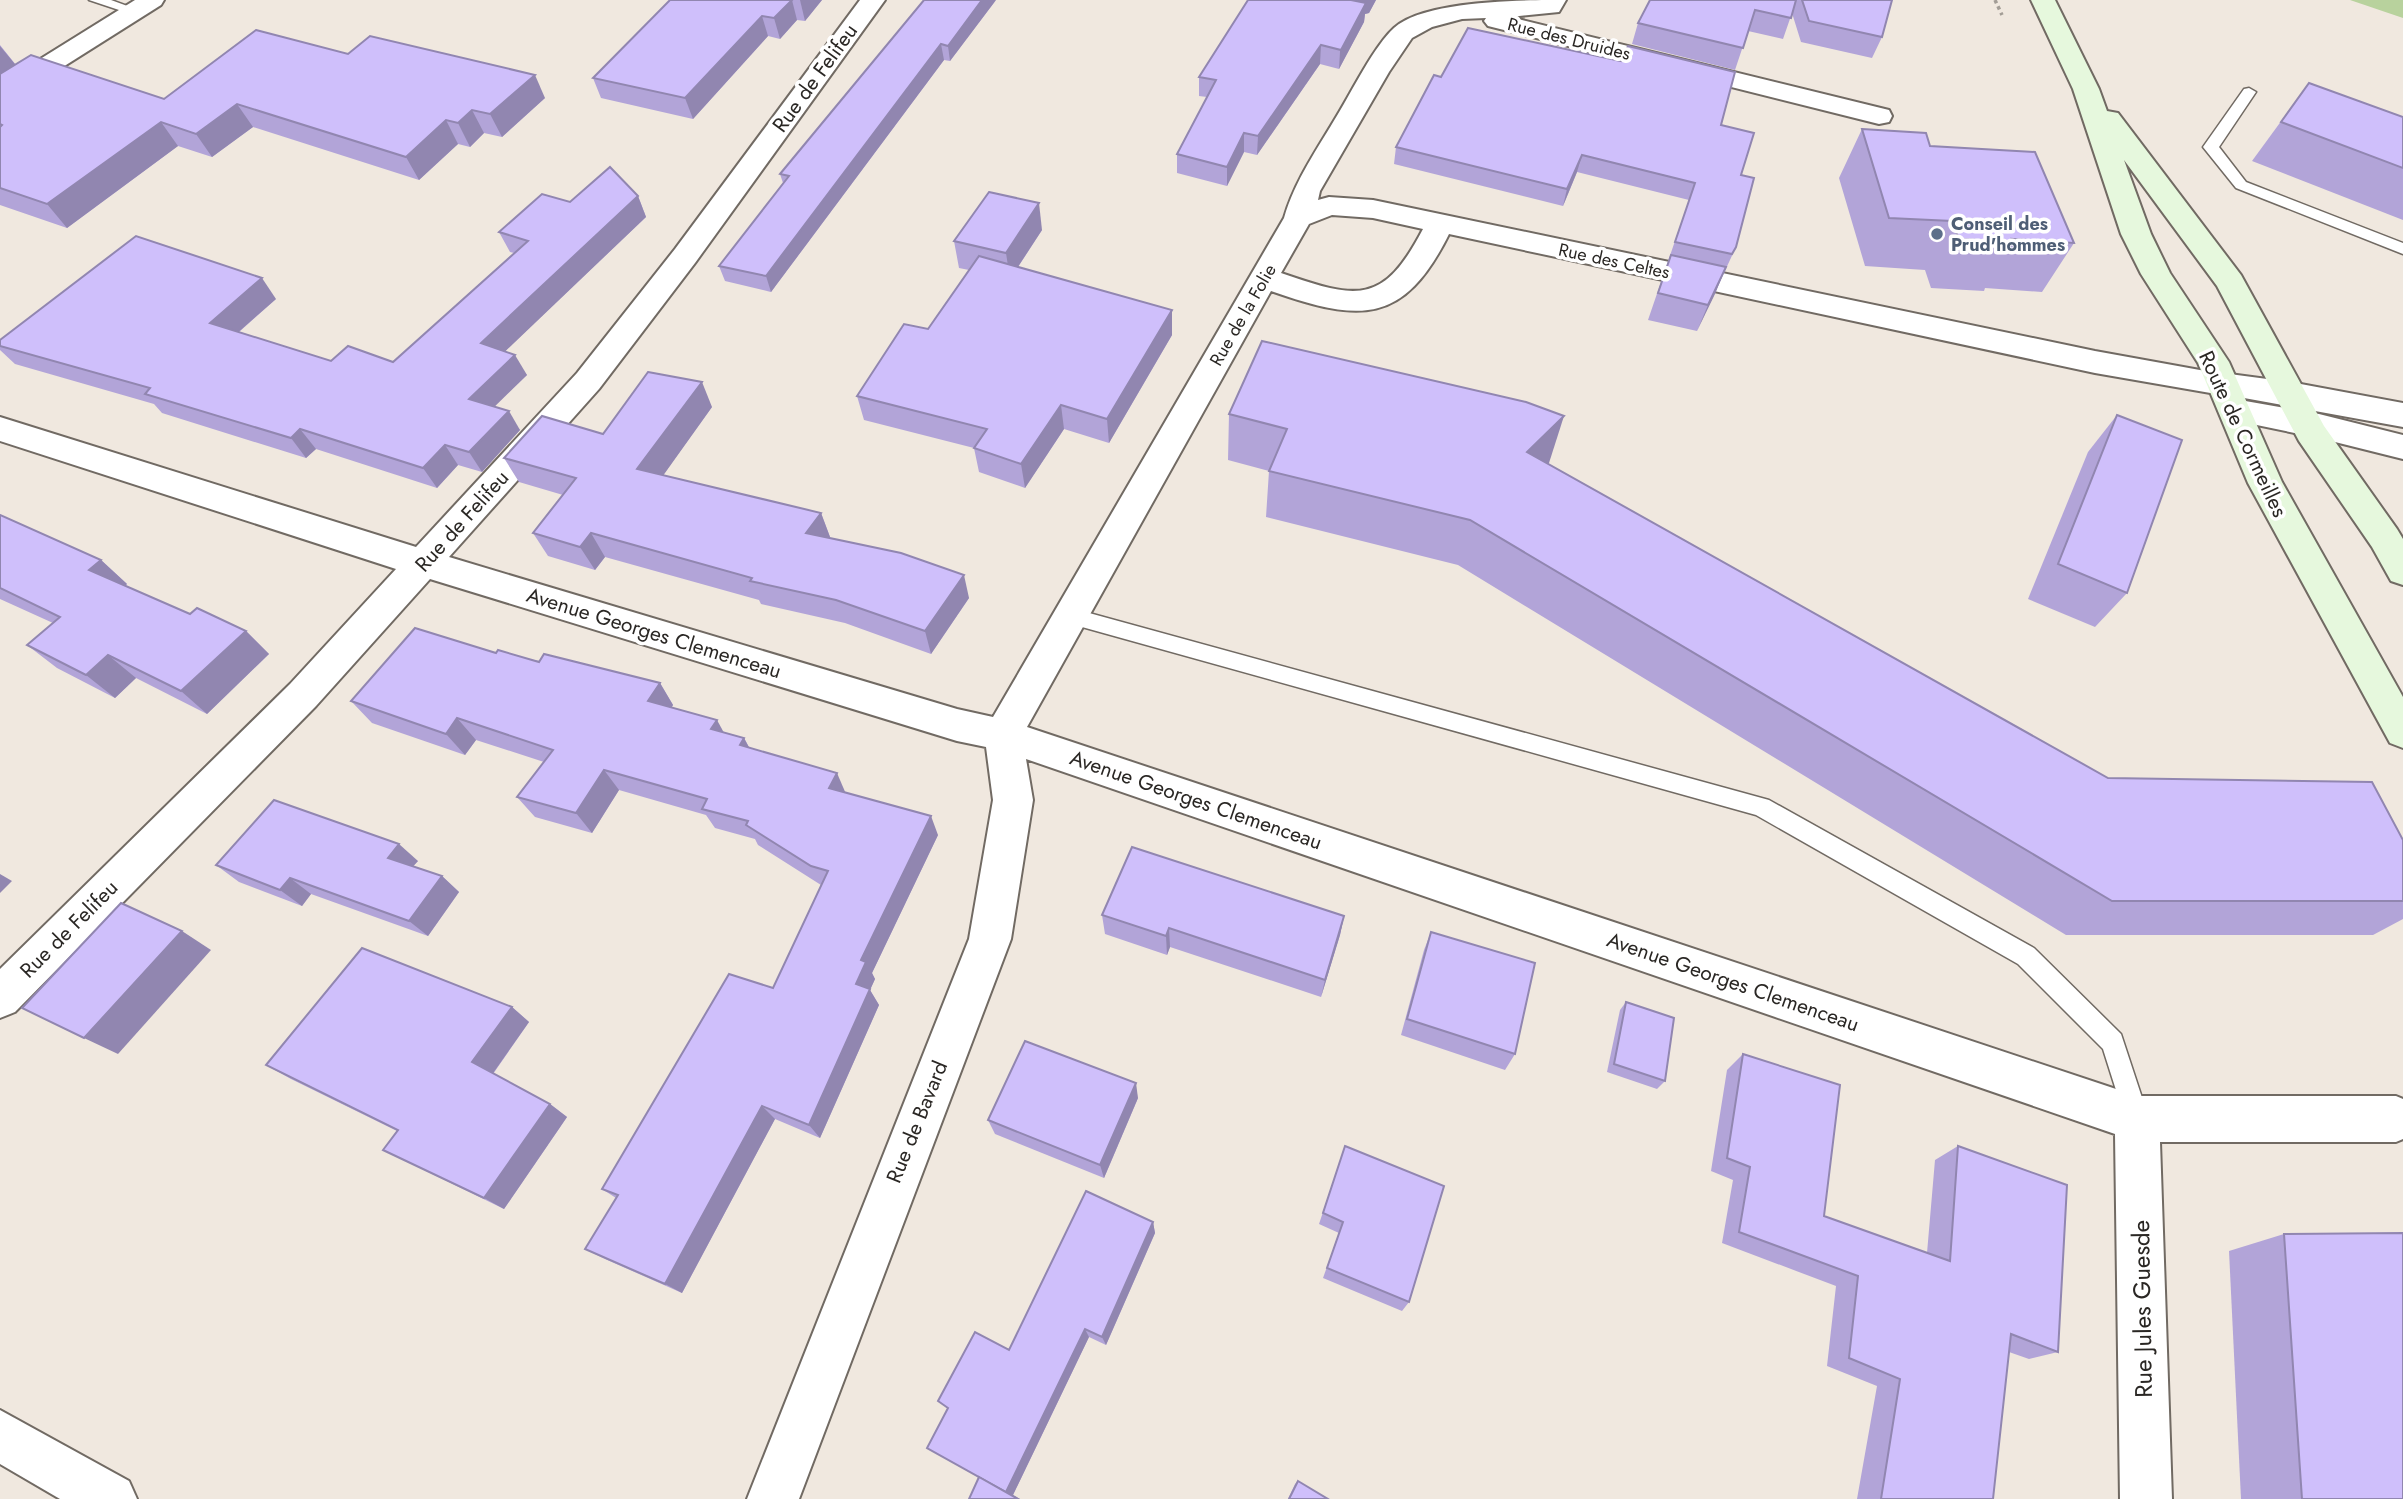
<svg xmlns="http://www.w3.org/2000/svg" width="2403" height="1499" font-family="Jost,sans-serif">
<rect width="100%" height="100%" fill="#f0e8df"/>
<!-- green -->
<polygon fill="#b8d29d" points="2350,0 2403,0 2403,18"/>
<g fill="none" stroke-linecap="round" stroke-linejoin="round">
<defs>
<g id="service">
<polygon points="89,0 111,0 141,11 134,15"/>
<polygon points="2249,88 2256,92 2219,147 2246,182 2403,243 2403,254 2236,188 2203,147 2244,89"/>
<polygon points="1071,608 1769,800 2034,948 2121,1034 2149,1119 2146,1128 2137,1131 2128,1128 2103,1049 2018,964 1756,815 1064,622 1061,616 1064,610"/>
</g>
<g id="minor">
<polygon points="135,0 164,0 161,5 9,101 0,103 0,84"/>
<path d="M860 0H885L695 263 599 389 449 557 957 709 993 717 1284 218C1295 180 1318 148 1338 114 1352 91 1375 45 1394 28 1424 0 1525 0 1566 0L1559 12 1510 17 1889 110 1892 116 1889 122 1879 124 1488 26 1484 21 1486 18 1462 19 1432 27 1412 38 1389 72 1320 191 1318 200 1329 197 1373 200 2095 351 2233 376 2238 384 2233 392 2222 395 2095 373 1449 234C1403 326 1360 322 1271 291L1027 727 2137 1096H2396L2403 1099V1139L2396 1142H2160L2172 1499H2120L2115 1134 1026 759 1033 800 1011 939 799 1499H747L969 939 993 800 986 747 957 741 430 579 316 706 15 1012 0 1018V969L290 684 396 569 0 441V417L416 547 577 373 675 249ZM1332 215 1373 218 1423 229C1383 306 1357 299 1281 273L1309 224Z"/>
<polygon points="0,1410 129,1481 137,1499 60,1499 0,1464"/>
</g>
<g id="tertiary">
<polygon points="2222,373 2290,382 2403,403 2403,427 2211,392 2206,384 2211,376"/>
<polygon points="2234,399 2319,414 2403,435 2403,459 2319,438 2223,418 2218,410 2223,402"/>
</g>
<polygon id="secondary" points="2031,0 2055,0 2099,89 2107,111 2118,113 2241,275 2324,426 2397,529 2403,539 2403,585 2391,581 2372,547 2299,441 2217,286 2124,160 2151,234 2170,273 2229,362 2282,482 2403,697 2403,748 2390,743 2248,483 2198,363 2141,274 2121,234 2073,89"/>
</defs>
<!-- service casing -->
<use href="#service" stroke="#716a63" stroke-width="3"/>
<!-- minor casing -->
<use href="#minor" stroke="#716a63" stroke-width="4"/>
<!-- tertiary casing -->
<use href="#tertiary" stroke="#716a63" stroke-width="4"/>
<!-- secondary casing -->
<use href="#secondary" stroke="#716a63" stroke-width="4"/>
<!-- path -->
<polyline stroke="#a39d96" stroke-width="3.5" stroke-dasharray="3.5 3.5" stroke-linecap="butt" points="1995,0 2002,15"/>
<!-- service -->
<use href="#service" fill="#fff" fill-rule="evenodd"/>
<!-- minor -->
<use href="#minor" fill="#fff" fill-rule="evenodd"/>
<!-- tertiary -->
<use href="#tertiary" fill="#fff" fill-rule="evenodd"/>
<!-- secondary -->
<use href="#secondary" fill="#e6f8dd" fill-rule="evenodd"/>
</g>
<!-- wall -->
<g fill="#b2a4d8">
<polygon points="670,0 822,0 805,21 797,20 780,39 768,36 693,119 601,98 593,78"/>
<polygon points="996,0 950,61 944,60 771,292 725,281 719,266 783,183 780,174"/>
<polygon points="1248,0 1376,0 1369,13 1365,14 1364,22 1339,69 1320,64 1257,155 1244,152 1227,186 1177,173 1177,154 1207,97 1199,96 1199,77"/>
<polygon points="1650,0 1892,0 1882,37 1872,58 1801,42 1792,13 1783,39 1748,31 1735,70 1632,44 1638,23"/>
<polygon points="0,45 16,65 164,99 348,54 545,98 502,137 484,133 470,147 458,144 419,180 253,127 212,157 178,146 67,228 0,205"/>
<polygon points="1621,61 1721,125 1741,175 1736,247 1697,331 1648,320 1689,200 1577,172 1563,206 1394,164 1396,147 1441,77"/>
<polygon points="2309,83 2403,117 2403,220 2252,161"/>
<polygon points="1862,129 1930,146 2074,243 2042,292 1985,288 1984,291 1931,288 1925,270 1865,266 1839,178"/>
<polygon points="638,196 646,217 505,351 527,375 494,406 520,430 482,472 458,465 437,488 316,449 306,458 162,413 154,404 15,364 0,350 0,340 276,299 239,332 331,361 393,362 514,253 510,252 499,232 570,202"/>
<polygon points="1042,230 1018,267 1172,310 1172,335 1109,443 1064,429 1025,488 979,472 974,448 864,420 857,396 928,329 969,270 959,268 954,241"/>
<polygon points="712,407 663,475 821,513 830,537 829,538 969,598 931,654 845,623 761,604 759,600 605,557 595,570 548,556 533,533 563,495 519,482 504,458 603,434"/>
<polygon points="1229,414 1549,463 1548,464 2108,778 2403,840 2403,919 2373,935 2066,935 1458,565 1266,517 1269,471 1228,460"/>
<polygon points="2117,415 2127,593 2095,627 2028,599 2088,452"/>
<polygon points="0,515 101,560 127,584 125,586 190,614 246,631 269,654 207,714 136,678 115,698 57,668 27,645 53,623 0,599"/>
<polygon points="496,653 660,683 673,705 671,708 724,733 744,738 749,747 938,835 872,973 875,979 870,990 879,1005 820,1138 775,1119 682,1293 605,1259 585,1249 616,1198 602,1189 773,988 821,885 758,845 755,839 715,828 706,815 619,790 592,833 535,817 517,797 544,762 476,740 465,755 372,723 351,701"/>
<polygon points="418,861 413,866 442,876 459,892 428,936 311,894 302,906 239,882 216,865"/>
<polygon points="1102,915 1344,916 1340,935 1321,997 1170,947 1167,955 1105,934"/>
<polygon points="1431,932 1515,1054 1505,1070 1401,1035 1424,950"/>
<polygon points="1626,1002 1665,1081 1657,1089 1607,1072 1620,1010"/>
<polygon points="512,1007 529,1022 493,1074 550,1104 567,1117 504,1209 383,1150 397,1131 291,1079 266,1065"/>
<polygon points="1743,1054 1824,1216 1927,1253 1935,1160 1958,1146 2058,1352 2029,1359 2009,1352 1993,1499 1857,1499 1877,1386 1827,1366 1836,1286 1722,1243 1733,1180 1711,1171 1727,1070"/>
<polygon points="1138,1098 1104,1178 995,1134 988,1120"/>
<polygon points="1345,1146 1409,1302 1402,1311 1323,1278 1339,1233 1319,1224"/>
<polygon points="1153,1222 1155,1233 1106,1345 1089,1337 1013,1495 979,1477 948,1408 1009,1350"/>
<polygon points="2284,1234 2403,1499 2241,1499 2229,1251"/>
<polygon points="1298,1481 1328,1499 1288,1499 1295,1484"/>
</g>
<!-- shaded-wall -->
<g fill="#9186b0">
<polygon points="792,0 797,20 780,39 774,18"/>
<polygon points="800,0 822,0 805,21"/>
<polygon points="982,0 996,0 950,61 948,46"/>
<polygon points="1343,0 1376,0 1369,13 1365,14 1364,22 1339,69"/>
<polygon points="762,16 768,36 693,119 685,98"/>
<polygon points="941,44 944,60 771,292 766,276"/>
<polygon points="1321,45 1320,64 1257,155 1258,136"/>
<polygon points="0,46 19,69 0,81"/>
<polygon points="535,75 545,98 502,137 490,114"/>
<polygon points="237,104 253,127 212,157 196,134"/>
<polygon points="472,110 484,133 470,147 458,123"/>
<polygon points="446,120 458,144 419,180 406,157"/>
<polygon points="161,122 178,146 67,228 47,204"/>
<polygon points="1244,133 1244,152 1227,186 1227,167"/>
<polygon points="1582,155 1577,172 1563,206 1567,189"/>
<polygon points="638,196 646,217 493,363 481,343"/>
<polygon points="1039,203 1042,230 1010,279 1006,253"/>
<polygon points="1726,267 1715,294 1697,331 1708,305"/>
<polygon points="262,278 276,299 226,343 210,323"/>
<polygon points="1172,310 1172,335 1109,443 1107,419"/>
<polygon points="515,355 527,375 482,419 469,399"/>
<polygon points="702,382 712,407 650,494 637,469"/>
<polygon points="1061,405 1064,429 1025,488 1021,464"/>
<polygon points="509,411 520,430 482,472 469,452"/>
<polygon points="1564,416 1549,463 1513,498 1527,452"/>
<polygon points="300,429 316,449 306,458 291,438"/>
<polygon points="445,445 458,465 437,488 423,468"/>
<polygon points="821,513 830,537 815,557 806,533"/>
<polygon points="591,533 605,557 595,570 580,547"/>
<polygon points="101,560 127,584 116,594 89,570"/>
<polygon points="964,575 969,598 931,654 925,631"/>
<polygon points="246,631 269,654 207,714 181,691"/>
<polygon points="108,655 136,678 115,698 86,675"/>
<polygon points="660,683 673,705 662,723 648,701"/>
<polygon points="457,718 476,740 465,755 446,734"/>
<polygon points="717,720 729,742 711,729"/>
<polygon points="744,738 755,759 740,745"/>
<polygon points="604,770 619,790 592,833 576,813"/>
<polygon points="837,773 846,794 829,788"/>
<polygon points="931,816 938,835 872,973 875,979 870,990 879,1005 820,1138 809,1125 856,984 861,960"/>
<polygon points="399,844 418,861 406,874 388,858"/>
<polygon points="0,874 12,881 0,893"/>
<polygon points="442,876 459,892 428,936 409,921"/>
<polygon points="290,878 311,894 302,906 280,890"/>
<polygon points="1344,916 1340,935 1321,997 1325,980"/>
<polygon points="1169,928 1170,947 1167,955 1166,936"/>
<polygon points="182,931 211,950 118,1054 84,1038"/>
<polygon points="512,1007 529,1022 491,1076 472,1062"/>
<polygon points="1136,1083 1138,1098 1104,1178 1100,1165"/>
<polygon points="550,1104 567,1117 504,1209 484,1198"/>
<polygon points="762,1106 775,1119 682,1293 665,1284"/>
<polygon points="1153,1222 1155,1233 1106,1345 1102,1337"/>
<polygon points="1085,1329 1089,1337 1013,1495 1020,1499 1018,1499 979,1477"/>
</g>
<!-- building -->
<g fill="#cfbffb" stroke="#9186b0" stroke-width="2">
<polygon points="670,0 792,0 774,18 762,16 685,98 593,78"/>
<polygon points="924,0 982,0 948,46 941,44 766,276 719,266 789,176 780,174"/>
<polygon points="1248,0 1351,0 1366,3 1341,50 1321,45 1258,136 1244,133 1227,167 1177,154 1216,80 1199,77"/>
<polygon points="1650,0 1796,0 1791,18 1755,10 1743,48 1638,23"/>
<polygon points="1802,0 1892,0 1882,37 1809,21"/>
<polygon points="1468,28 1621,61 1628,46 1735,72 1721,125 1754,133 1741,175 1754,178 1736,247 1732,254 1675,242 1695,183 1582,155 1567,189 1396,147 1434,75 1441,77"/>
<polygon points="256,30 348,54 370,36 535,75 490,114 472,110 458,123 446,120 406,157 237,104 196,134 161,122 47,204 0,188 0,127 2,125 0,124 0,74 31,55 164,99"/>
<polygon points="2309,83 2403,117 2403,168 2281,122"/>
<polygon points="1862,129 1926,133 1930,146 2035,152 2074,243 2012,239 2014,242 1959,239 1952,221 1889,218"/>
<polygon points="610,167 638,196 481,343 515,355 469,399 509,411 469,452 445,445 423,468 300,429 291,438 145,394 150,388 0,346 0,340 136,236 262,278 210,323 331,361 348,346 393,362 528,241 499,232 542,194 570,202"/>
<polygon points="989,192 1039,203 1006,253 954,241"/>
<polygon points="1671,255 1726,267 1708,305 1658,293"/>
<polygon points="979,256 1172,310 1107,419 1061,405 1021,464 974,448 987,429 857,396 904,324 928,329"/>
<polygon points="1262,341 1526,402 1564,416 1527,452 2108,778 2372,782 2403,840 2403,901 2112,901 1470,520 1269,471 1287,429 1229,414"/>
<polygon points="648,372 702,382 637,469 821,513 806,533 901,553 964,575 925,631 836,600 750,581 752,578 591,533 580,547 533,533 576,478 504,458 542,416 603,434"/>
<polygon points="2117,415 2182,440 2127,593 2058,564"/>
<polygon points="0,515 101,560 89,570 190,614 197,608 246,631 181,691 108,655 86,675 27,645 60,617 0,588"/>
<polygon points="415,628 496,653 498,650 539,662 544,654 660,683 648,701 717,720 711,729 744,738 740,745 837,773 829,788 931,816 861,960 866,962 856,984 870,989 809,1125 762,1106 665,1284 585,1249 618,1195 602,1189 729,974 773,988 828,871 811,866 746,825 748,821 702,809 707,799 604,770 576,813 517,797 553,750 457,718 446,734 351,701"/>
<polygon points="274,800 399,844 388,858 442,876 409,921 290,878 280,890 216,865"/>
<polygon points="1132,847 1344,916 1325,980 1169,928 1166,936 1102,915"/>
<polygon points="121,903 182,931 84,1038 22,1008"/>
<polygon points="1431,932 1535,963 1515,1054 1407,1019"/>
<polygon points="362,948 512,1007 472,1062 550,1104 484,1198 383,1150 398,1130 266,1065"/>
<polygon points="1626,1002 1674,1018 1665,1081 1614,1064"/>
<polygon points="1025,1041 1136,1083 1100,1165 988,1120"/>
<polygon points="1743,1054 1840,1085 1824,1216 1950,1261 1958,1146 2067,1185 2058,1352 2011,1334 1993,1499 1881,1499 1900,1379 1849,1358 1858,1276 1739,1232 1750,1167 1727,1158"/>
<polygon points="1345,1146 1444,1186 1409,1302 1327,1268 1343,1222 1323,1213"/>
<polygon points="1086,1191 1153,1222 1102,1337 1085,1329 1006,1492 927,1448 948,1408 938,1401 975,1332 1009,1350"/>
<polygon points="2403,1233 2403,1499 2302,1499 2284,1234"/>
<polygon points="979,1477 1018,1499 969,1499"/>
<polygon points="1298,1481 1328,1499 1289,1499"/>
</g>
<!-- markers -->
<circle fill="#5c6f8a" stroke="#fff" stroke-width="2.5" cx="1937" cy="234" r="7"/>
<g text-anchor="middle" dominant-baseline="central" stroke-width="7" stroke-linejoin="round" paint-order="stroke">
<!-- far-street labels -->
<g font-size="18" fill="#2a2724" stroke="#fff">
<text transform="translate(1569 39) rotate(14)">Rue des Druides</text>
<text transform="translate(1614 261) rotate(12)">Rue des Celtes</text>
<text transform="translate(1243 315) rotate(-60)">Rue de la Folie</text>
</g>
<!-- far-service labels -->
<g font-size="18" font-weight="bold" fill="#4e5e75" stroke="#fff" text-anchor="start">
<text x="1951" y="224">Conseil des<tspan x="1951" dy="21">Prud'hommes</tspan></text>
</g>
<!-- street labels -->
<g font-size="21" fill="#2a2724" stroke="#fff">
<text transform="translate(815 78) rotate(-54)">Rue de Felifeu</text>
<text transform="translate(2243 434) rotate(65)">Route de Cormeilles</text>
<text transform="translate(462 521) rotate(-48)">Rue de Felifeu</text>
<text transform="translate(654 633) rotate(17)">Avenue Georges Clemenceau</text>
<text transform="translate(1196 800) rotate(19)">Avenue Georges Clemenceau</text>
<text transform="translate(69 929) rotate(-45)">Rue de Felifeu</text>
<text transform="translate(1733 982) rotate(19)">Avenue Georges Clemenceau</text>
<text transform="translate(917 1122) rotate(-68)">Rue de Bavard</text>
</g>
<!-- near-street labels -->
<g font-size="24" fill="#2a2724" stroke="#fff">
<text transform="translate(2142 1309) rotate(-91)">Rue Jules Guesde</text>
</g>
</g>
</svg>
